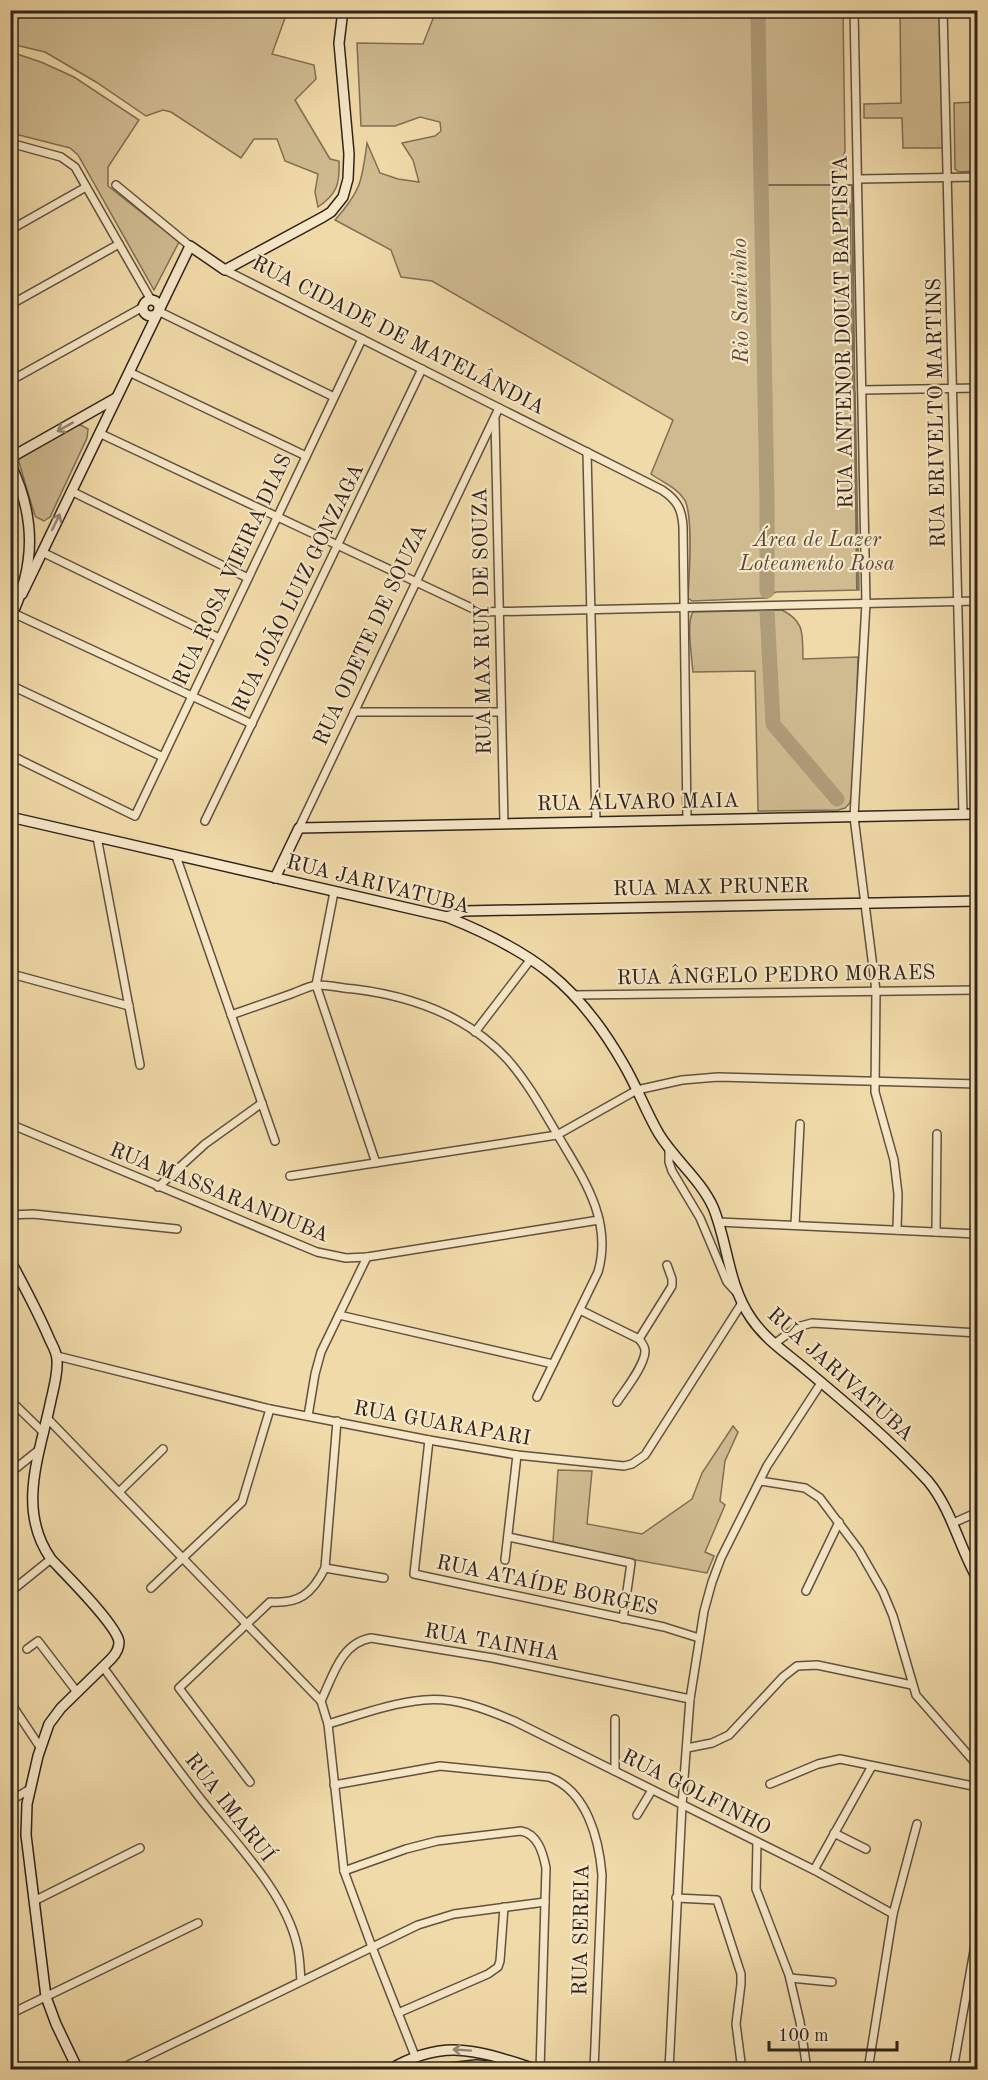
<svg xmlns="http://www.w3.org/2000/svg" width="988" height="2080" font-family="'Old Standard TT',serif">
<rect width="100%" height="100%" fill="#f1daa9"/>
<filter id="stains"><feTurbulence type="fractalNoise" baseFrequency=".00333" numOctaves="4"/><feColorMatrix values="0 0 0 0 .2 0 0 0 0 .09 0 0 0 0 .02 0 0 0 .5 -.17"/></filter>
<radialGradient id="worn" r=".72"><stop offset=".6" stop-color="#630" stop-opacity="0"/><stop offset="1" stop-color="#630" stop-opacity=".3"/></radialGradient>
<!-- green -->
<g fill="#d0bb91" stroke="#806f57" stroke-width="1.5">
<path d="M11 10 298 11 285 18 272 54 314 65 316 79 295 100 330 159 339 161C340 184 337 194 318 207L315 192 318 174 285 161 277 139H254L241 158 171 112 163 110 146 116 96 82 45 52 11 44Z"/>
<path d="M436 11H843L845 151 838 176 840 189 850 204 853 389 855 392 859 590 776 592 767 598 692 601 688 598C689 578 694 513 684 499 676 487 662 482 651 474L673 420 432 281 401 277 391 250 335 220C361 191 362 181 367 143L380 173 398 179 419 182 413 160 402 143 435 136 441 131 440 122 420 117 395 126H361L357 43 423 44Z"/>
<polygon points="900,11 940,11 943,148 903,148 902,118 864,118 864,104 901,103"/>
<polygon points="11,52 41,62 74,77 139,120 108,167 108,186 179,242 154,290 78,155 70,148 11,133"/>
<polygon points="977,102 977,171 959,172 955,169 954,103"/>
<polygon points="74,425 81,425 88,429 87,438 50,517 44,521 36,517 34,513 18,459"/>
<path d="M782 610C806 622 802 635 803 659L858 657 854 780 850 803 845 808 838 810 758 811 755 671 693 672C692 659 686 622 693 612Z"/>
<polygon points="733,1426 738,1432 725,1461 720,1501 725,1505 705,1552 714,1556 707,1573 614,1556 553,1542 558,1470 592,1471 587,1524 642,1534 692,1499 702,1473"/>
</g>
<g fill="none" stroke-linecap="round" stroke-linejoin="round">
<!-- stream -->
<polyline stroke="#7c6c54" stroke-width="2" points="761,185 852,185 857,589"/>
<!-- river -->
<g stroke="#af9c79" stroke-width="15">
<polyline points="760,10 758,21 767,502 767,591"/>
<polyline points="767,611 773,724 837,799"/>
</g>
<defs>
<g id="street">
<polyline points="854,10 866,603 854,817 876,991 875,1092 894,1160 898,1194 897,1230"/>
<polyline points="943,10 963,815"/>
<polyline points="10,143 61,157 75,167 151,300"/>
<polyline points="858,179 978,177"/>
<polyline points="116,185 190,246"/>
<polyline points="10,230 86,187"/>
<path d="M225 270 662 490C677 500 682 509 683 527L687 820"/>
<polyline points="10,305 119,244"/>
<polyline points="158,311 334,397"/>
<polyline points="129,372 306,456"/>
<polyline points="10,381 143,307"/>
<polyline points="862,390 978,388"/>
<polyline points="495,419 504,824"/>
<polyline points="99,433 480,612 978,601"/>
<polyline points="587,452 596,822"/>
<polyline points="71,491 248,578"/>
<polyline points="42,552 219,638"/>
<polyline points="13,613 252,724"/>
<polyline points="10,685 163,757"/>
<polyline points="354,712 501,712"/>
<polyline points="10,755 135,816 362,339"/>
<polyline points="205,821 422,369"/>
<polyline points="299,828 499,408"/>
<polyline points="97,837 140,1065"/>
<polyline points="176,856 275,1141"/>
<polyline points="334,892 316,985 376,1163"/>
<polyline points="19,976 129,1006"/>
<polyline points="575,995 978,990"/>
<path d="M231 1015C251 1008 271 1001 291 994 299 991 309 986 317 985 329 985 342 988 354 989 411 996 468 1016 508 1060 530 1085 546 1116 563 1144 587 1184 612 1224 598 1272L537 1397"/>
<polyline points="475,1032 531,959"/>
<polyline points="10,1124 317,1252 346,1258 367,1257 599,1220"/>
<polyline points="669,1149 669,1162 672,1171 700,1218 727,1282 736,1292"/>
<polyline points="290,1176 557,1135 637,1090 682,1080 718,1077 978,1084"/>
<polyline points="158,1187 205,1144 262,1103"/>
<polyline points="10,1215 33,1214 177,1229"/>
<polyline points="718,1222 978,1234"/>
<polyline points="795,1225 800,1124"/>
<polyline points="936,1232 937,1134"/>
<path d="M580 1310 639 1339C642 1343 645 1346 645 1351 645 1365 625 1390 617 1402"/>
<polyline points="339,1315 553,1364"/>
<polyline points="639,1339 672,1286 672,1279 667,1265"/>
<polyline points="774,1344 797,1327 812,1323 978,1333"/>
<polyline points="57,1356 270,1409 429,1440 517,1455 624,1466 632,1464 645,1455 742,1303"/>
<polyline points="10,1400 44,1433"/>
<polyline points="308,1416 315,1374 321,1352 367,1257"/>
<polyline points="47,1418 321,1701 328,1724 344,1871 372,1947 415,2056"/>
<polyline points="429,1440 414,1574 664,1627 699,1638"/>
<polyline points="10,1473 40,1449"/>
<polyline points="760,1481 805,1488 820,1498 859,1550 883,1592 893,1616 916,1695 978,1766"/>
<polyline points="119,1492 163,1449"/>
<polyline points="953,1523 978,1512"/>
<polyline points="508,1537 631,1563 623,1619"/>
<polyline points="505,1560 517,1455"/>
<polyline points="325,1568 384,1578"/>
<polyline points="151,1588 242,1502 270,1409"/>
<polyline points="806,1591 839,1522"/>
<polyline points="10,1592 51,1559"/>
<polyline points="27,1649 38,1641 77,1692"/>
<path d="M103 1667C133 1708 162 1749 193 1789 227 1835 284 1888 297 1945 300 1956 300 1969 301 1981"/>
<path d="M321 1701C333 1676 341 1643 371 1638L493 1658 690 1699"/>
<polyline points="10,1702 40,1747"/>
<path d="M328 1724C359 1715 391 1703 424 1700 455 1697 486 1709 514 1721L814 1870 893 1914 868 2070"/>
<polyline points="687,1748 712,1743 729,1735 783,1677 797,1666 817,1665 912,1685"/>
<polyline points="615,1771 615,1719"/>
<path d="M250 1782 179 1688 270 1602C299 1604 312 1594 325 1568L337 1421"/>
<polyline points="770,1784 818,1764 840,1759 978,1787"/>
<path d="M334 1785 440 1766 549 1777C587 1791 599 1839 602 1875L594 2070"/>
<polyline points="10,1801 30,1789"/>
<polyline points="637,1815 652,1790"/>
<polyline points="834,1833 866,1849"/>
<polyline points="757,1842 756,1889 789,1975 800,2022 807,2070"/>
<polyline points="814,1870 872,1766"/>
<path d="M344 1871 406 1849 437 1841 521 1831C538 1834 543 1853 546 1868L540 2070"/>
<polyline points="676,1898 717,1900 741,1974 741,1984 736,2024 742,2070"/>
<polyline points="34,1901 140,1848"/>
<polyline points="893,1914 917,1824"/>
<polyline points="790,1978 832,1982"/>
<polyline points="398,2013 488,1974 498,1967 500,1961 504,1907"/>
<polyline points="10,2014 198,1923"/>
<polyline points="118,2070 418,1925 454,1914 545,1902"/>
<polyline points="669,2070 682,1805 690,1699 704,1611 712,1582 721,1558 767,1466 821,1383"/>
<polyline points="953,2070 978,1928"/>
</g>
<g id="secondary">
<circle cx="151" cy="308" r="8"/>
<polyline points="10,458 116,398"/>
<path d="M10 463C36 517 36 565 10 619"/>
<polyline points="22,594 190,246 225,270 323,217 331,212 343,197 348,179 349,154 339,43 343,10"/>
<path d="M10 817 447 917C532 951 578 984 624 1065 637 1087 646 1112 659 1134 675 1160 700 1179 713 1207 728 1243 728 1285 751 1318 765 1339 785 1352 804 1368 846 1403 891 1441 928 1481 952 1510 959 1547 978 1580"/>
<polyline points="275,878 299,828 978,814"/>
<polyline points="447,917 464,911 978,901"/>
<path d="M10 1260C24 1286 38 1312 49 1338 52 1345 57 1352 57 1360 58 1373 54 1387 51 1400 40 1454 16 1509 51 1559 65 1574 117 1625 119 1642 119 1649 116 1654 111 1659L61 1708 49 1724 38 1756 27 1804 26 1835 46 1997 56 2024 78 2070"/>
<path d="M389 2070C446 2036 481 2052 539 2070"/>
<polyline points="432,2070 476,2065 522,2068"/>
</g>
</defs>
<!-- street casing -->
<use href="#street" stroke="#605140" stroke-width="10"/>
<!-- secondary casing -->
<use href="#secondary" stroke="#30231d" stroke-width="12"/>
<!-- street -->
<use href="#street" stroke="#f6e7c7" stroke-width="7"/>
<!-- secondary -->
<use href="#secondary" stroke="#f6e7c7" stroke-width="9"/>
</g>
<!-- one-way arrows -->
<defs><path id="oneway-shaft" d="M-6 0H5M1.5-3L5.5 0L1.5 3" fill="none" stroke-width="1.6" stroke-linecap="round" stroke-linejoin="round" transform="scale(1.5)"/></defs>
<g stroke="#938572">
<use href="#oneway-shaft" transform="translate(65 427) rotate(151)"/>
<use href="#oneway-shaft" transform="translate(56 522) rotate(-64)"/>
<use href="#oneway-shaft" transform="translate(462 2050) rotate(-176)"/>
</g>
<g text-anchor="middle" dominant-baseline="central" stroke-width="4.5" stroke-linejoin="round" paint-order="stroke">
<!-- street labels -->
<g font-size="21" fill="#30231d" stroke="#f6e7c7">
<text transform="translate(844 332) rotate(-91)">RUA ANTENOR DOUAT BAPTISTA</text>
<text transform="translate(398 336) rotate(27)">RUA CIDADE DE MATELÂNDIA</text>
<text transform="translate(937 413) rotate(-91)">RUA ERIVELTO MARTINS</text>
<text transform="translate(233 570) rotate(-65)">RUA ROSA VIEIRA DIAS</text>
<text transform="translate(299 588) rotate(-64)">RUA JOÃO LUIZ GONZAGA</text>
<text transform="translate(483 621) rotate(-91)">RUA MAX RUY DE SOUZA</text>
<text transform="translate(371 635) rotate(-65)">RUA ODETE DE SOUZA</text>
<text transform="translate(638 803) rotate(-1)">RUA ÁLVARO MAIA</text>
<text transform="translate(378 885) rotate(14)">RUA JARIVATUBA</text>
<text transform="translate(711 888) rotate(-1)">RUA MAX PRUNER</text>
<text transform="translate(776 976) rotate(-1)">RUA ÂNGELO PEDRO MORAES</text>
<text transform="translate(219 1193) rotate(22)">RUA MASSARANDUBA</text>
<text transform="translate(840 1375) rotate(42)">RUA JARIVATUBA</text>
<text transform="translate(442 1424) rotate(10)">RUA GUARAPARI</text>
<text transform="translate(547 1586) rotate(12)">RUA ATAÍDE BORGES</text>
<text transform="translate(492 1643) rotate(10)">RUA TAINHA</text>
<text transform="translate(696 1793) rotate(27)">RUA GOLFINHO</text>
<text transform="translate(229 1808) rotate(52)">RUA IMARUÍ</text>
<text transform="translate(582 1930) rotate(-89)">RUA SEREIA</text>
</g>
<!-- park labels -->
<g font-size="21" font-style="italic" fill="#58493a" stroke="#f6e7c7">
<text x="817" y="540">Área de Lazer<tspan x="817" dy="24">Loteamento Rosa</tspan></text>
</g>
<!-- water labels -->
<g font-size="22" font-style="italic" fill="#5c4d3d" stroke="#f6e7c7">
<text transform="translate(741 301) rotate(-91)">Rio Santinho</text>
</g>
</g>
<!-- margin -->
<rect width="988" height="2080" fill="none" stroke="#f1daa9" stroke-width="36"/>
<rect x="12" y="12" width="964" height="2056" fill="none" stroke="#30231d" stroke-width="3"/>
<rect x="18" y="18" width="952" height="2044" fill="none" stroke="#30231d" stroke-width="1.5"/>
<!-- scale -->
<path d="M769 2041v9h128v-9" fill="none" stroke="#30231d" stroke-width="3"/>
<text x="778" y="2041" font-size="18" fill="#30231d" stroke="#f6e7c7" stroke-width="4.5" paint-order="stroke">100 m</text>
<rect width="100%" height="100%" filter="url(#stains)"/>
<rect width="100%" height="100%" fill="url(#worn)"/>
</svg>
